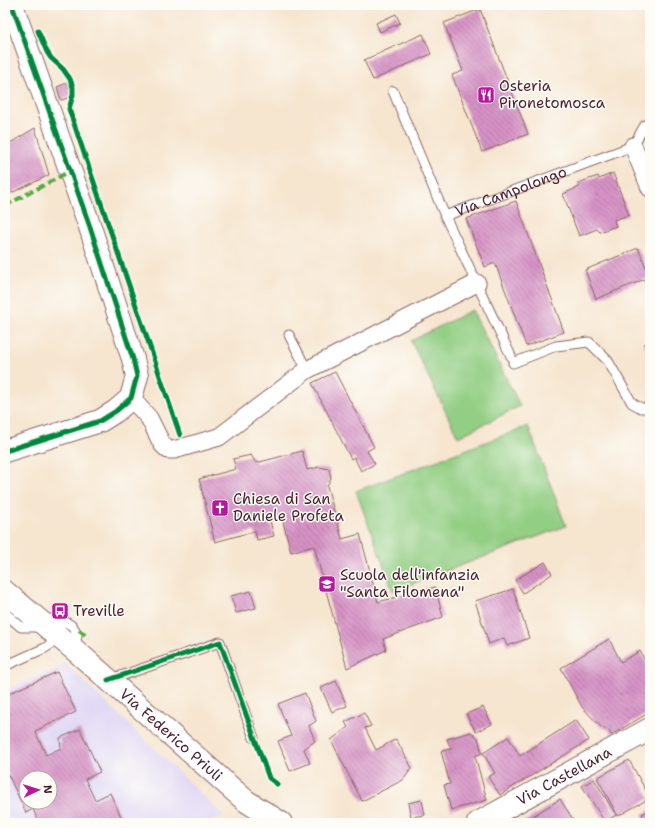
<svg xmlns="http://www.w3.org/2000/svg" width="655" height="828" font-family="'Shantell Sans',sans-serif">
<defs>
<pattern id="building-back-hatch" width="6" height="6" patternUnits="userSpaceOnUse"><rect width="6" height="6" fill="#d692c5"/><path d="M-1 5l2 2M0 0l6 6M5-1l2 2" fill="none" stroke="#b077a0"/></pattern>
</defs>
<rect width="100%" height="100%" fill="#fdfcf7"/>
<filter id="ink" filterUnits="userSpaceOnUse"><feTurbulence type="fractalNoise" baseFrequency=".025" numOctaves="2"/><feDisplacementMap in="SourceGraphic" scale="8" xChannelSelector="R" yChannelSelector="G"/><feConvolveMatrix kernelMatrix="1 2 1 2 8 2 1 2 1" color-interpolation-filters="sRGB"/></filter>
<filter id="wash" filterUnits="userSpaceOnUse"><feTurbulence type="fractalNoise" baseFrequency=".012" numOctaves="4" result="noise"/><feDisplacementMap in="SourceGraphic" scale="16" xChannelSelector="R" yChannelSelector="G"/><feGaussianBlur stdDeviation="0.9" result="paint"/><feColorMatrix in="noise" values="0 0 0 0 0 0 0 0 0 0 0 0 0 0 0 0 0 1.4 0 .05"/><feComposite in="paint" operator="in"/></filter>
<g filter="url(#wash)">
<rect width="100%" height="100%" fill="#f6e5cf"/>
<!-- built -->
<path fill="#ded5f5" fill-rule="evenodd" d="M66 664 224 816 205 823H5V690ZM26 778H50V802H26Z"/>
<!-- green -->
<g fill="#92ce83" stroke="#6e7657">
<polygon points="472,310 520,406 458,437 411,341"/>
<polygon points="528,426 566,526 393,591 356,491"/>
</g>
<g id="blocks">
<!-- building -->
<g fill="url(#building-back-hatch)" fill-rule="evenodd">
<polygon points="480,9 528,134 482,152 452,75 463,71 444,23"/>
<polygon points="396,14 400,23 380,32 376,23"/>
<polygon points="423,34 431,54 373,80 364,60"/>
<polygon points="67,83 72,97 61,100 57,87"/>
<polygon points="35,128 49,175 5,196 5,146"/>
<polygon points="613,173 629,215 614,220 616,226 600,232 597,229 579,236 563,194 579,187 578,183 598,176 599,179"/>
<polygon points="516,201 564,332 526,346 495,263 485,267 466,219"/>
<polygon points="638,248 650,277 596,299 585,270"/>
<polygon points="650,342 650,359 644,344"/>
<polygon points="335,372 374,447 367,451 375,464 361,471 354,457 351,459 312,383"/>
<polygon points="302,451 307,470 319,467 329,469 331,478 327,486 342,539 360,534 378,602 435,587 443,617 383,639 386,650 347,668 314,546 291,552 282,518 270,521 274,536 257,540 255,531 215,542 199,479 236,469 233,459 251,455 256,463"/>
<polygon points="545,562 552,574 523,593 515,580"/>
<polygon points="513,589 529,638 507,646 504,638 489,644 475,601"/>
<polygon points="251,591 256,608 236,613 231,596"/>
<polygon points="609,639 621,662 640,651 647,665 650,663 650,703 647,704 650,712 611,735 609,730 601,727 582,707 561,668"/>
<path d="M57 672 76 712 35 731 46 755 61 748 60 738 80 729 100 772 85 779 95 800 110 793 124 823H39L33 809 26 813 5 768V695ZM26 778H50V802H26Z"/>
<polygon points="336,681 347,706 332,712 321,688"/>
<polygon points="305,693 316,721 309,726 315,741 304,749 310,763 290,771 278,741 291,736 278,704"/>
<polygon points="483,707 492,724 476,732 466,714"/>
<polygon points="364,713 371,726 365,728 376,750 396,739 412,768 403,780 362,801 331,740 348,727 345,722"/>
<polygon points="576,720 589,740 500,795 488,777 495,773 483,753 508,737 520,756"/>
<polygon points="471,732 478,738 482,753 475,756 487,800 451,810 444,785 450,784 441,751 451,749 447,739"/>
<polygon points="629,760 650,798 618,816 597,778"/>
<polygon points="594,779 616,815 605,822 582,786"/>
<polygon points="560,799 575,823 522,823"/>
<polygon points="422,800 425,815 411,817 408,803"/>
<polygon points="650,810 650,823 646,823 642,814"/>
</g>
</g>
</g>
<g filter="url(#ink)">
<use href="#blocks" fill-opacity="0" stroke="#866464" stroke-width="1"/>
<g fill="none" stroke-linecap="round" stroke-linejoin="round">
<defs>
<g id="lane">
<polyline points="393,91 445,216"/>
<polyline points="289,335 307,370"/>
<path id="s1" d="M511 356 445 216 633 146 645 125 650 124"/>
<polyline points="513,363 556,346 589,342 608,361 632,403 641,408 650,408"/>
<polyline points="5,613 21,627 41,627"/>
<path d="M43 619C55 619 64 619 73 627 75 630 77 632 77 635 77 639 75 644 74 648"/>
<polyline points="5,666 45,648 60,638"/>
<polyline points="109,680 220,642 254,738"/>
</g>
<g id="street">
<polyline points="633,146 650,188"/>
<polyline points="131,398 149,418 162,444 168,450 174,450 219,437 307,370 477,283"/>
</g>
<g id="secondary">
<polyline points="5,451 100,421 116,411 131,398 137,376 133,359 90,227 12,5"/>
<path id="s2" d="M5 592 76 651 246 801 281 823"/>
<path id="s3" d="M478 823 650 729"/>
</g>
</defs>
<!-- lane casing -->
<use href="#lane" stroke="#866464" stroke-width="11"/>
<!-- street casing -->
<use href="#street" stroke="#866464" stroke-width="19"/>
<!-- secondary casing -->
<use href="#secondary" stroke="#866464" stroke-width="24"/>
<!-- lane -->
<use href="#lane" stroke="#fff" stroke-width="9"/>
<!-- street -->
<use href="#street" stroke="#fff" stroke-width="17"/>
<!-- secondary -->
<use href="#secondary" stroke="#fff" stroke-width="22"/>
<!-- quiet -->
<g stroke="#57aa44" stroke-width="4" stroke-dasharray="8 4" stroke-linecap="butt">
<polyline points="5,206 70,171"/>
<polyline points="79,630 89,637"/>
</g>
<defs>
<g id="cycleway">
<polyline points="38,31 47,52 51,58 63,69 70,79 73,87 73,95 69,109 180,435"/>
<polyline points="5,451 100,421 116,411 131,398 137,376 133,359 90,227 12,5"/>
<polyline points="108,680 220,642 269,778 277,784"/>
</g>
</defs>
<!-- cycleway casing -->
<use href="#cycleway" stroke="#fdfcf7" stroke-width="8"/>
<!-- cycleway -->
<use href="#cycleway" stroke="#00873e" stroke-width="5"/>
</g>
</g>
<!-- icons -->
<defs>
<symbol id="restaurant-square" viewBox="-11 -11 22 22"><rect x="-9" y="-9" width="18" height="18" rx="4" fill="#b5179e" stroke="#fdfcf7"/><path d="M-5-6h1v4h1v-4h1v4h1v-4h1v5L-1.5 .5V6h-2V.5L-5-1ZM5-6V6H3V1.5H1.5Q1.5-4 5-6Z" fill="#fff"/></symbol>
<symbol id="church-square" viewBox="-11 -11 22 22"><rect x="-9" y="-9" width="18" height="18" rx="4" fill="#b5179e" stroke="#fdfcf7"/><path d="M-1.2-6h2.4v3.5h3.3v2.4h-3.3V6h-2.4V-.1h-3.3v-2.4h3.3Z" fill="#fff"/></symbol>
<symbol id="school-square" viewBox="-11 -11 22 22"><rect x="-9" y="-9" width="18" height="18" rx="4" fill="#b5179e" stroke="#fdfcf7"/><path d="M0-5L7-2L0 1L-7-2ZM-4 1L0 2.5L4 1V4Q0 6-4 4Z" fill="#fff"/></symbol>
<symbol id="bus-square" viewBox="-11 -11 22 22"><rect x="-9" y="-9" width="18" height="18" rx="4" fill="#b5179e" stroke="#fdfcf7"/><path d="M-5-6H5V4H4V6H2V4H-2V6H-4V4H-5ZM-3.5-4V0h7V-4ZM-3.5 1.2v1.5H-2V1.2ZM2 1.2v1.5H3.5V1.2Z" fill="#fff"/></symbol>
</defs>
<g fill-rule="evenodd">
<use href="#restaurant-square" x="476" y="85" width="20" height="20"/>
<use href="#church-square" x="210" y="498" width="20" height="20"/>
<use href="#school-square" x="317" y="574" width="20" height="20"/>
<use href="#bus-square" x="50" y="601" width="20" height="20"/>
</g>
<g text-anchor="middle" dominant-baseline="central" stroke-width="3" stroke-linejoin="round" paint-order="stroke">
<!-- poi labels -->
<g font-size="15" fill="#4a1f2b" stroke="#fdfcf7" text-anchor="start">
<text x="499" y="86">Osteria<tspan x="499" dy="17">Pironetomosca</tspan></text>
<text x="233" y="499">Chiesa di San<tspan x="233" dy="17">Daniele Profeta</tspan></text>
<text x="340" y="575">Scuola dell'infanzia<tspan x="340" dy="17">"Santa Filomena"</tspan></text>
<text x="73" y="611">Treville</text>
</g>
<!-- street labels -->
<g font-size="15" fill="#4a1f2b" stroke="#fdfcf7">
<text stroke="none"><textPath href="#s1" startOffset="225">Via Campolongo</textPath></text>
<text stroke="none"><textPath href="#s2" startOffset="219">Via Federico Priuli</textPath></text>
<text stroke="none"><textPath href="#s3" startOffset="98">Via Castellana</textPath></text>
</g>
</g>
<!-- margin -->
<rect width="655" height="828" fill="none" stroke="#fdfcf7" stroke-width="20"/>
<!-- north arrow -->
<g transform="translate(38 790) rotate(86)"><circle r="19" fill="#fdfcf7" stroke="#b5a4a5"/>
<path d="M0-3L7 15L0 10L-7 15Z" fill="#b5179e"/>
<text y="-6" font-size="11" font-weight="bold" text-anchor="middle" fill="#4a1f2b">N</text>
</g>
</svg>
